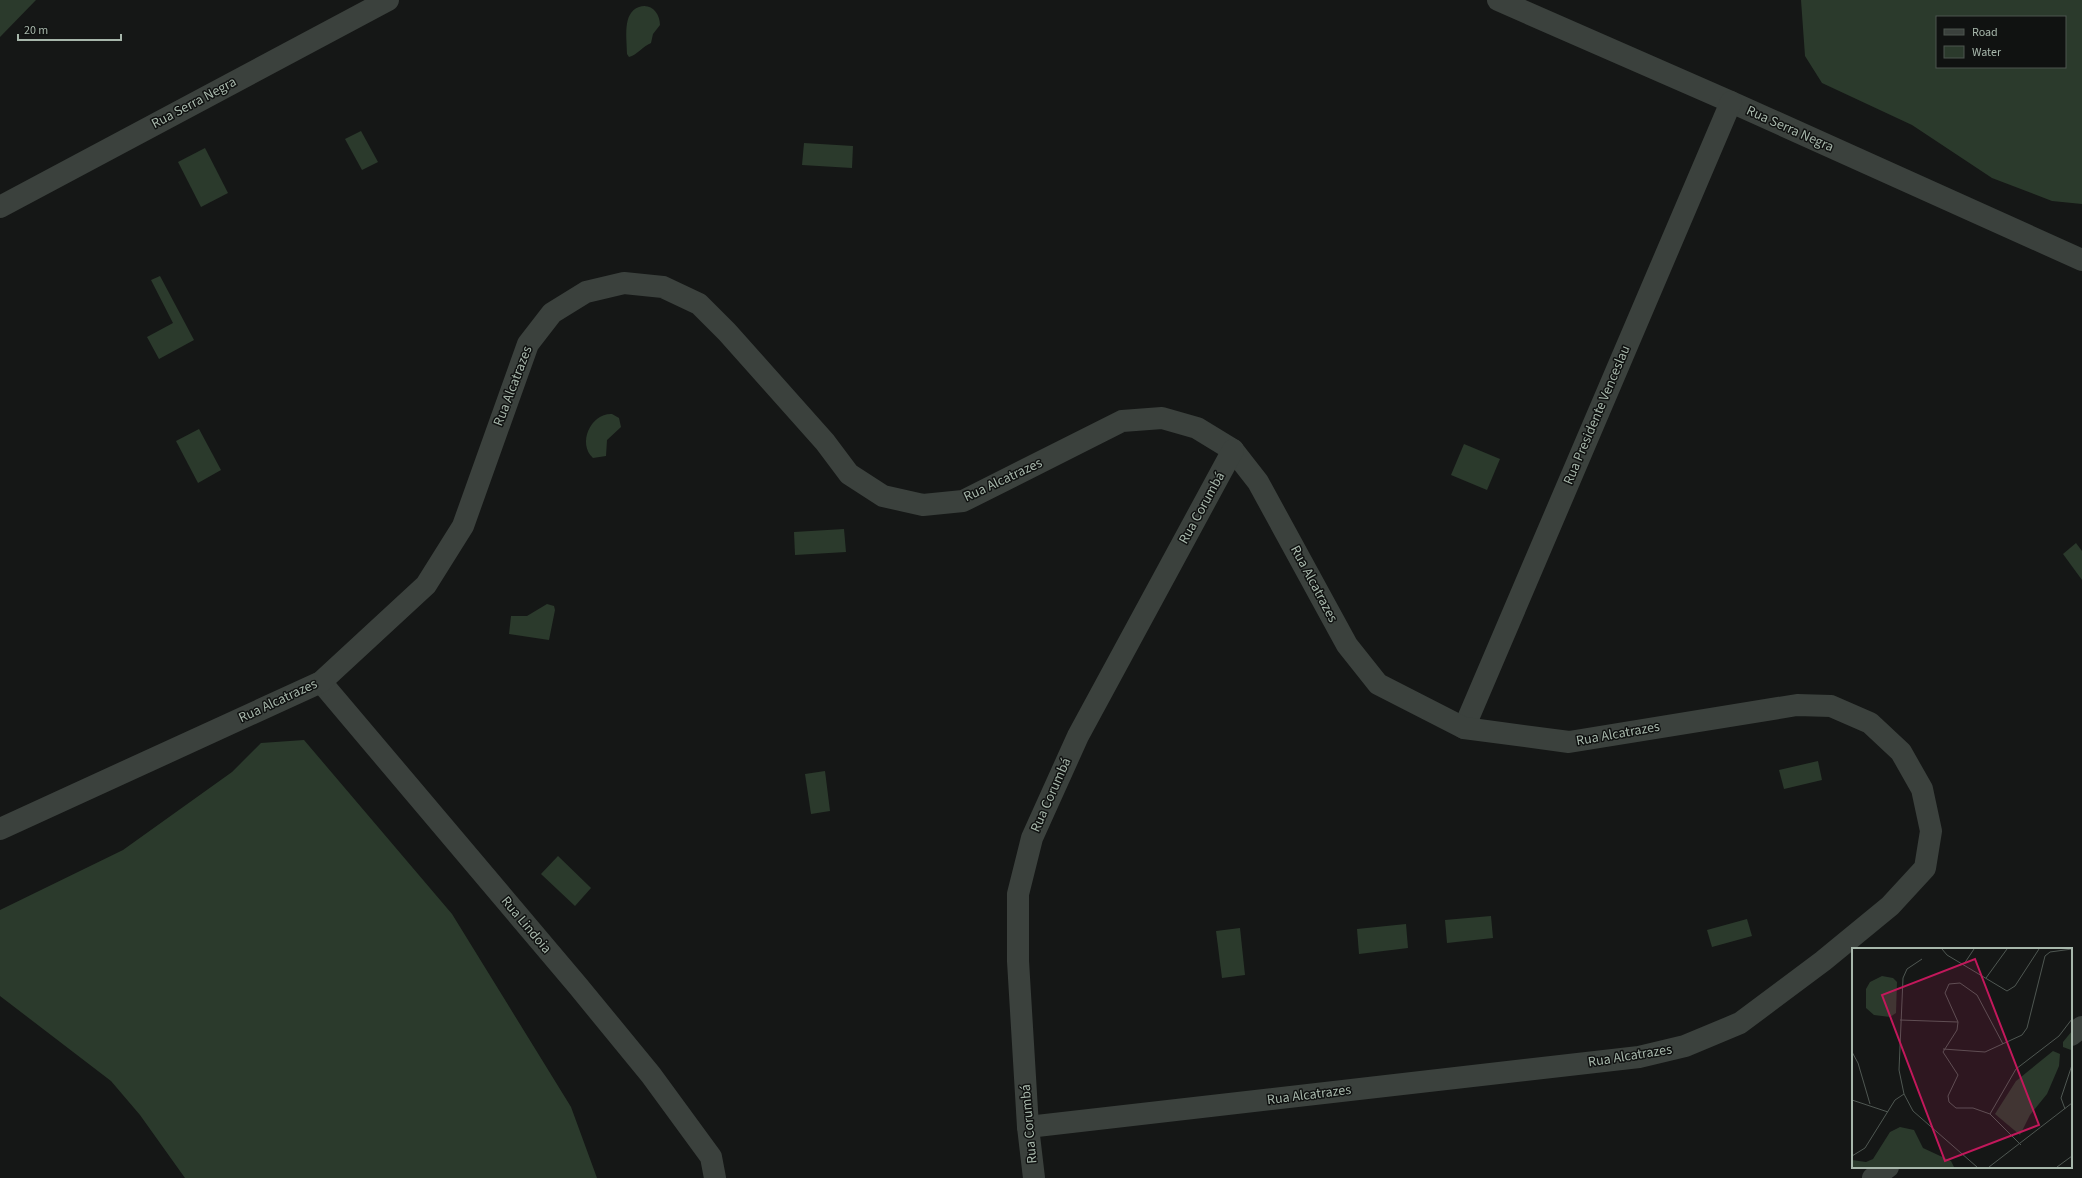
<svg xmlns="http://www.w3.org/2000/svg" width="2082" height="1178" font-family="'Source Sans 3',sans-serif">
<rect width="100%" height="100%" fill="#151716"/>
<!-- water -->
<g fill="#2b3a2c" fill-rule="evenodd">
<polygon points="0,0 36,0 0,37"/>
<path d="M1801 0H2082V204L2052 201 1992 178 1912 125 1822 83 1805 56ZM1937 17H2065V67H1937Z"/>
<path d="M639 7C651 3 660 13 660 25L653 34 651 43C643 46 637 55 629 57L627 54C627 38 622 13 639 7Z"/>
<polygon points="361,131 378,162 362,170 345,139"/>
<polygon points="804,143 853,146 852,168 802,165"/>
<polygon points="205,148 228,193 201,207 178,162"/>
<polygon points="160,276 194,340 159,359 147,337 173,323 151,280"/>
<path d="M612 414 619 418 621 427 607 440 606 456 593 458C577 443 591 413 612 414Z"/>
<polygon points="199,429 221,470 198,483 176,441"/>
<polygon points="1464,444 1500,459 1487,490 1451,475"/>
<polygon points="844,529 846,552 795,555 794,532"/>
<polygon points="2076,543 2082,551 2082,580 2063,554"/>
<polygon points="547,604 554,606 555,610 549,640 509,634 511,616 527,616"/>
<polygon points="304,740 452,914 571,1107 597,1178 185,1178 140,1115 111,1081 0,996 0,910 123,850 232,772 261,743"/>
<polygon points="1818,761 1822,780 1784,789 1779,770"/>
<polygon points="825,771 830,811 811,814 805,774"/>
<polygon points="558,856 591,888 575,906 541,874"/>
<polygon points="1491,916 1493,938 1447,943 1445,920"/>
<polygon points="1747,919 1752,936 1712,947 1707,930"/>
<polygon points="1406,924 1408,948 1359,954 1357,929"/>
<polygon points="1240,928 1245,975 1222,978 1216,931"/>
</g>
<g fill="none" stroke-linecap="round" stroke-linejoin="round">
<!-- minor -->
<g stroke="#3b413d" stroke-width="22">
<polyline points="1498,0 1731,102 2082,260"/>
<polyline points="0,207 388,0"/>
<polyline points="321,682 578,986 651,1075 711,1157 715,1178"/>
<polyline points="1464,728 1731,102"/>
<polyline points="0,829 321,682 426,585 463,526 528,344 552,313 586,292 624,283 663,287 699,304 727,332 825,442 849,474 883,496 923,505 963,501 1122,421 1162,418 1197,428 1233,450 1258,482 1347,645 1378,684 1464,728 1569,742 1797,705 1831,706 1870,723 1901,752 1922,789 1931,831 1925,868 1890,906 1823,961 1740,1023 1685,1046 1639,1057 1028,1127"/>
<polyline points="2071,1035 2082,1027"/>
<polyline points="1034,1178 1028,1127 1018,961 1018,894 1032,838 1078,736 1233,450"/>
<polyline points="1873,1178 1888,1167"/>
</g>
</g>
<g text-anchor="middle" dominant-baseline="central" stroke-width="3" stroke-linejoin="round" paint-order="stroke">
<!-- street labels -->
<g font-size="14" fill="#a7b7ab" stroke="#101211">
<text transform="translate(194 103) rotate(-28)">Rua Serra Negra</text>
<text transform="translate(1790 129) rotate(24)">Rua Serra Negra</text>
<text transform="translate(513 386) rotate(-69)">Rua Alcatrazes</text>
<text transform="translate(1597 415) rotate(-67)">Rua Presidente Venceslau</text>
<text transform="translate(1003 480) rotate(-25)">Rua Alcatrazes</text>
<text transform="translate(1202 508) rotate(-61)">Rua Corumbá</text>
<text transform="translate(1314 584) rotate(62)">Rua Alcatrazes</text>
<text transform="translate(278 701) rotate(-25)">Rua Alcatrazes</text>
<text transform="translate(1618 734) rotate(-10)">Rua Alcatrazes</text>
<text transform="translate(1051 795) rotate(-66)">Rua Corumbá</text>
<text transform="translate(526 925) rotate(50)">Rua Lindoia</text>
<text transform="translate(1630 1056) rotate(-9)">Rua Alcatrazes</text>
<text transform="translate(1309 1095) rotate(-7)">Rua Alcatrazes</text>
<text transform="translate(1029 1124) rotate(-95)">Rua Corumbá</text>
</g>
</g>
<!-- overview -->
<g transform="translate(1852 948)">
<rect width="220" height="220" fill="#151716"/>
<path d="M30 28 41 30 45 34 44 65 38 69 22 67 14 60V41L18 34ZM220 83V101L219 102 211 99V94ZM201 103 208 106 207 118 195 146 178 167 168 187 143 166 164 133ZM48 179 62 182 71 200 99 213 102 219H0V212L14 214 21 211 38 184Z" fill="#2b3a2c"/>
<path fill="none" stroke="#4f5752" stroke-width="1" d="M90 1 95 7 155 43 163 38 187 1M70 11 55 21 51 30 47 122 52 146 61 163 125 219M112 16 122 1M134 30 155 1M48 72 106 74M151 96 125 47 108 35 97 36 93 45 106 74 105 82 91 104 106 127 96 148 97 154 104 160H121L138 166 169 197M91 101 133 104 170 87 175 80 193 8 198 4 220 1M0 104 6 115 18 156M0 152 36 164M213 161 209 150 220 117M138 166 164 121 207 88 220 71M0 208 13 200 43 152 52 146M137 219 220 155M205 219 220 208"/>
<path fill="#c2185b" fill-opacity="0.15" stroke="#c2185b" stroke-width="2" d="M123 11 187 177 93 213 30 47Z"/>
<rect width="220" height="220" fill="none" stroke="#a7b7ab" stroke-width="2"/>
</g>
<!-- legend -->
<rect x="1936" y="16" width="130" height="52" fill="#101211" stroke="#4c544f"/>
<rect x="1944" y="29" width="20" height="6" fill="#3b413d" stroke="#4c544f"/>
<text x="1972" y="36" font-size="12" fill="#a7b7ab">Road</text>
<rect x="1944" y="46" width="20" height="12" fill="#2b3a2c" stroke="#4c544f"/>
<text x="1972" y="56" font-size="12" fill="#a7b7ab">Water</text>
<!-- scale -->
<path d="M18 34v6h103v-6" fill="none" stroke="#a7b7ab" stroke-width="2"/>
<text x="24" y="34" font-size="12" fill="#a7b7ab" stroke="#101211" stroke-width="3" paint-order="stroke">20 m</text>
</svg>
